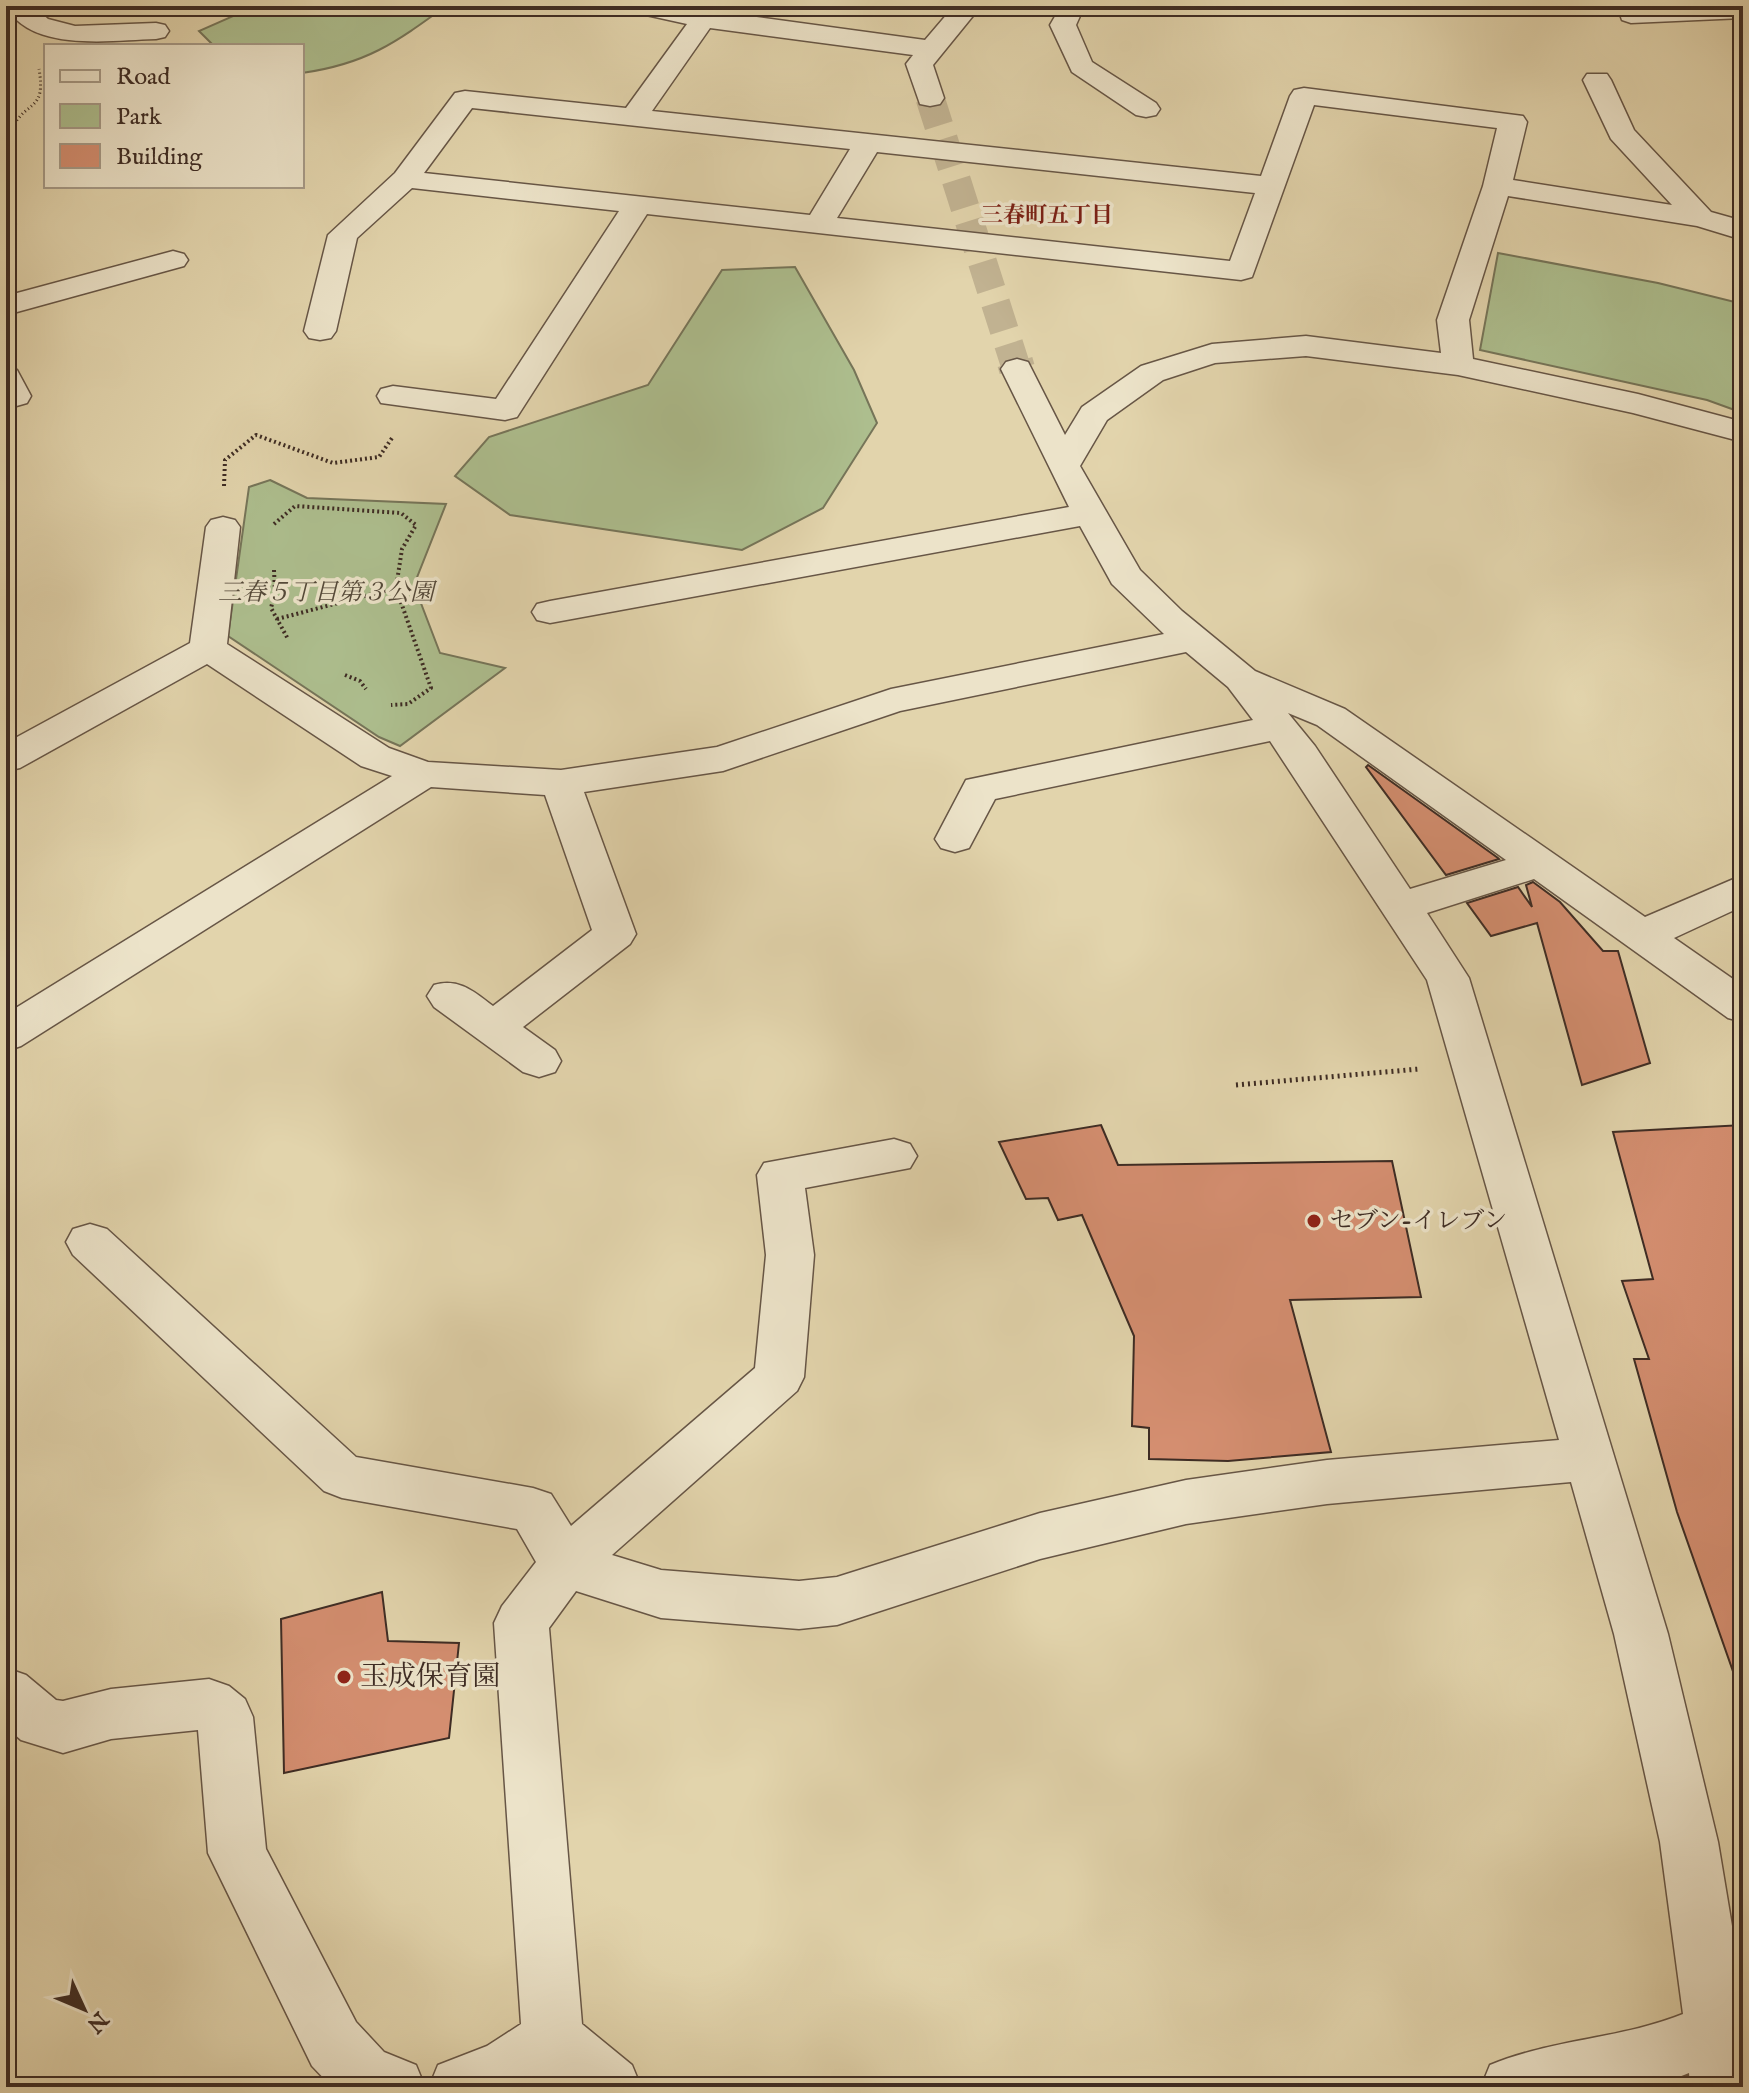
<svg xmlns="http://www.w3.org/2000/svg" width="1749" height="2093" font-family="'IM FELL English','Noto Serif JP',serif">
<rect width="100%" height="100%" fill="#e2d4ac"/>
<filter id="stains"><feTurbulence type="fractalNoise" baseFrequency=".0025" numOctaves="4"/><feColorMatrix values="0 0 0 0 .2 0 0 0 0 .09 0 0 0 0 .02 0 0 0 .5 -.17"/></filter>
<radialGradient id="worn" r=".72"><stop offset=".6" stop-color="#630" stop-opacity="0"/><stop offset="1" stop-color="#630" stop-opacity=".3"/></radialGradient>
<!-- green -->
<g fill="#adbe8e" stroke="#767559" stroke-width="2">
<path d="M256 6H446C395 43 366 64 302 73V46H214L199 31Z"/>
<polygon points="1498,253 1658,283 1743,304 1743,413 1707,400 1480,350"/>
<polygon points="795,267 854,370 877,423 823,508 742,550 510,515 455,476 489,437 648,385 722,270"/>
<polygon points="270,480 307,498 446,504 414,585 440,653 505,668 400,746 379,737 228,636 249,487"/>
</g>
<!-- building -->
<g fill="#d48e70" stroke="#3e2c24" stroke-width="2">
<polygon points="1368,765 1498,858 1499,859 1446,875 1366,767"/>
<polygon points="1533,882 1560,902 1603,951 1618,951 1650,1063 1582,1085 1537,923 1491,936 1467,903 1518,887 1532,907 1526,885"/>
<polygon points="1101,1125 1118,1165 1392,1161 1421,1297 1290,1300 1331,1452 1228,1461 1149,1459 1149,1428 1132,1426 1134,1336 1082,1215 1058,1220 1048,1198 1026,1199 999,1142"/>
<polygon points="1743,1125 1743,1675 1735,1677 1677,1512 1634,1359 1649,1359 1622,1281 1653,1279 1613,1132"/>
<polygon points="382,1592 388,1641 459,1643 449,1738 284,1773 281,1619"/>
</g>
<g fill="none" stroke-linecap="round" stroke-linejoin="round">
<!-- minor-tunnel-far1 -->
<polyline stroke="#c1b291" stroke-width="29" stroke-dasharray="29 14" stroke-linecap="butt" points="930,98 1015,364"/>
<!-- minor-tunnel -->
<polyline stroke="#c1b291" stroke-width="36" stroke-dasharray="36 18" stroke-linecap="butt" points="1015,362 1017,369"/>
<defs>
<g id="minor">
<path d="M6 6H33L48 19 75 26 156 23 165 25 169 31 165 37 156 39C112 40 31 53 6 6Z"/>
<path d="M624 6H676L925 40 954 6H981L933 65 944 98 940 104 930 106 920 104 906 64 913 55 710 28 652 111 1261 176 1290 96 1294 90 1304 88 1523 116 1527 122 1513 180 1672 205 1611 139 1583 80 1587 74H1607L1611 80 1634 130 1711 212 1743 221V240L1697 226 1508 196 1469 320 1473 359 1638 394 1743 422V442L1633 413 1458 375 1306 356 1215 363 1163 380 1107 420 1080 466 1140 570 1182 611 1255 671 1345 709 1645 917 1743 875V906L1674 938 1743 986V1022L1728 1018 1534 879 1427 913 1469 978 1668 1634 1718 1842 1743 1992V2087H1690L1689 2073 1654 2087H1481L1490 2065C1552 2039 1621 2039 1683 2014L1660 1842 1614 1634 1571 1482 1327 1504 1186 1524 1040 1559 837 1625 799 1629 661 1618 576 1591 549 1628 582 2024 632 2065 641 2087H562L550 2077 536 2087H429L438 2065 487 2046 521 2024 494 1623 502 1606 536 1562 517 1529 342 1498 324 1491 73 1255 66 1242 73 1229 90 1224 107 1229 356 1457 533 1488 551 1494 571 1526 755 1368 766 1255 757 1175 764 1163 894 1139 910 1144 917 1156 910 1168 805 1188 814 1255 804 1377 797 1391 612 1555 661 1570 799 1581 837 1577 1040 1513 1186 1480 1327 1460 1559 1440 1427 980 1270 741 995 799 969 848 955 852 941 848 935 839 966 780 1253 720 1228 687 1186 652 900 711 723 771 584 792 636 934 630 944 523 1027 555 1050 561 1061 555 1072 539 1077 523 1072 434 1007 427 996 434 985C459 978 473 991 493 1006L592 930 545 795 431 787 21 1046 6 1051V1014L392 776 361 766 207 664 20 768 6 771V743L190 643 206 527 211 520 223 517 235 520 240 527 227 644 389 748 428 762 561 770 717 747 891 689 1164 634 1112 584 1080 526 550 623 537 620 532 612 537 604 550 601 1069 507 1001 369 1006 362 1017 359 1028 362 1065 435 1082 407 1141 366 1212 344 1306 336 1441 353 1437 320 1483 186 1497 128 1314 105 1252 277 1241 280 647 214 517 417 505 420 381 403 377 396 381 389 393 386 496 399 619 211 412 188 357 238 336 331 331 338 320 340 309 338 304 331 328 235 395 173 455 93 465 91 626 108 687 24 628 11ZM472 108 850 149 810 215 424 173ZM877 152 1255 193 1230 261 837 218ZM1288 713 1317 725 1506 860 1410 889 1315 746Z"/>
<polygon points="1092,6 1080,16 1076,25 1092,62 1156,103 1160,109 1156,115 1146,117 1136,115 1072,72 1050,25 1061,6"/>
<polygon points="1617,6 1743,6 1743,18 1631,23 1622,20"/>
<polygon points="173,251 184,254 188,260 184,266 6,315 6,296"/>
<polygon points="6,367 17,370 31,396 27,403 6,409"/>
<polygon points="6,1668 26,1675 56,1700 63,1701 111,1689 209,1679 229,1686 245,1699 253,1717 266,1849 356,2022 384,2052 416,2065 425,2087 332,2087 312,2066 208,1853 198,1730 111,1739 63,1753 21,1740 6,1727"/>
</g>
</defs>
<!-- minor casing -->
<use href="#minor" stroke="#675646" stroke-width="3"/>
<!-- path-far2 -->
<g stroke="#3e2c24" stroke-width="3" stroke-dasharray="1 3" stroke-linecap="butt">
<path d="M6 146C8 140 9 132 13 126 28 100 46 111 39 69"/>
<polyline points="6,212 16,225"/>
</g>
<!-- path-far1 -->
<g stroke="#3e2c24" stroke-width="4" stroke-dasharray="2 3" stroke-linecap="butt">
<polyline points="224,486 225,460 256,435 333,463 379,457 392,438"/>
<polyline points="274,524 295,506 401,513 416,525 402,549 396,588 431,688 408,704 391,705"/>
<polyline points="274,570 275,592 271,608 288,639"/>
<polyline points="277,619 396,588"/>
<polyline points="345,675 360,681 366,689"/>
</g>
<!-- path -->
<polyline stroke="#3e2c24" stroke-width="5" stroke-dasharray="2 4" stroke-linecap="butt" points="1236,1085 1419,1069"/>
<!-- minor -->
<use href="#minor" fill="#ece3c9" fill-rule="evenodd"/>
</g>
<!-- markers -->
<g fill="#8f2418" stroke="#ece3c9" stroke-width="3">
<circle cx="1314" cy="1221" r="8"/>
<circle cx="344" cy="1677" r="8"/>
</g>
<g text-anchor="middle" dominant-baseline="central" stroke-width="7" stroke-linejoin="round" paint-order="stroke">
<!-- far-neighbourhood labels -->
<g font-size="22" font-weight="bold" fill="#7a1f14" stroke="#ece3c9">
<text x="1047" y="216">三春町五丁目</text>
</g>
<!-- park labels -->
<g font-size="24" font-style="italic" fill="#544939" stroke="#ece3c9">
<text x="326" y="593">三春５丁目第３公園</text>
</g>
<!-- poi labels -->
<g font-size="24" fill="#3e2c24" stroke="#ece3c9" text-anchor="start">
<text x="1330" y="1221">セブン-イレブン</text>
</g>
<!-- near-poi labels -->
<g font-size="28" fill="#3e2c24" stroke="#ece3c9" text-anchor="start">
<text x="360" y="1677">玉成保育園</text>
</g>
</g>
<!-- margin -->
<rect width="1749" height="2093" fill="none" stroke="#e2d4ac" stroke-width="32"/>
<rect x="8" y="8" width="1733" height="2077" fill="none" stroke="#3e2c24" stroke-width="4"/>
<rect x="16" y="16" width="1717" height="2061" fill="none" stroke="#3e2c24" stroke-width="2"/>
<!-- legend -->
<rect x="44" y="44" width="260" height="144" fill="#ece3c9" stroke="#a69a87" stroke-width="2"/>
<rect x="60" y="70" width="40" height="12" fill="#ece3c9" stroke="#a69a87" stroke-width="2"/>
<text x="116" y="84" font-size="24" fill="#3e2c24">Road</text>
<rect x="60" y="104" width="40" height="24" fill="#adbe8e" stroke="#a69a87" stroke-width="2"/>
<text x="116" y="124" font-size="24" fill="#3e2c24">Park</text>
<rect x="60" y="144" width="40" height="24" fill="#d48e70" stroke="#a69a87" stroke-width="2"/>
<text x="116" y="164" font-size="24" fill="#3e2c24">Building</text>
<!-- north arrow -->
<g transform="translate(84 2009) rotate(134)" stroke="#ece3c9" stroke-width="6" paint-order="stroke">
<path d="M0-6L14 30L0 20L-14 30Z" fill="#3e2c24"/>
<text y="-12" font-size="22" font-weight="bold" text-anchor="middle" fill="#3e2c24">N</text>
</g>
<rect width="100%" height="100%" filter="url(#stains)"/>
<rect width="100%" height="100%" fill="url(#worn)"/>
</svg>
